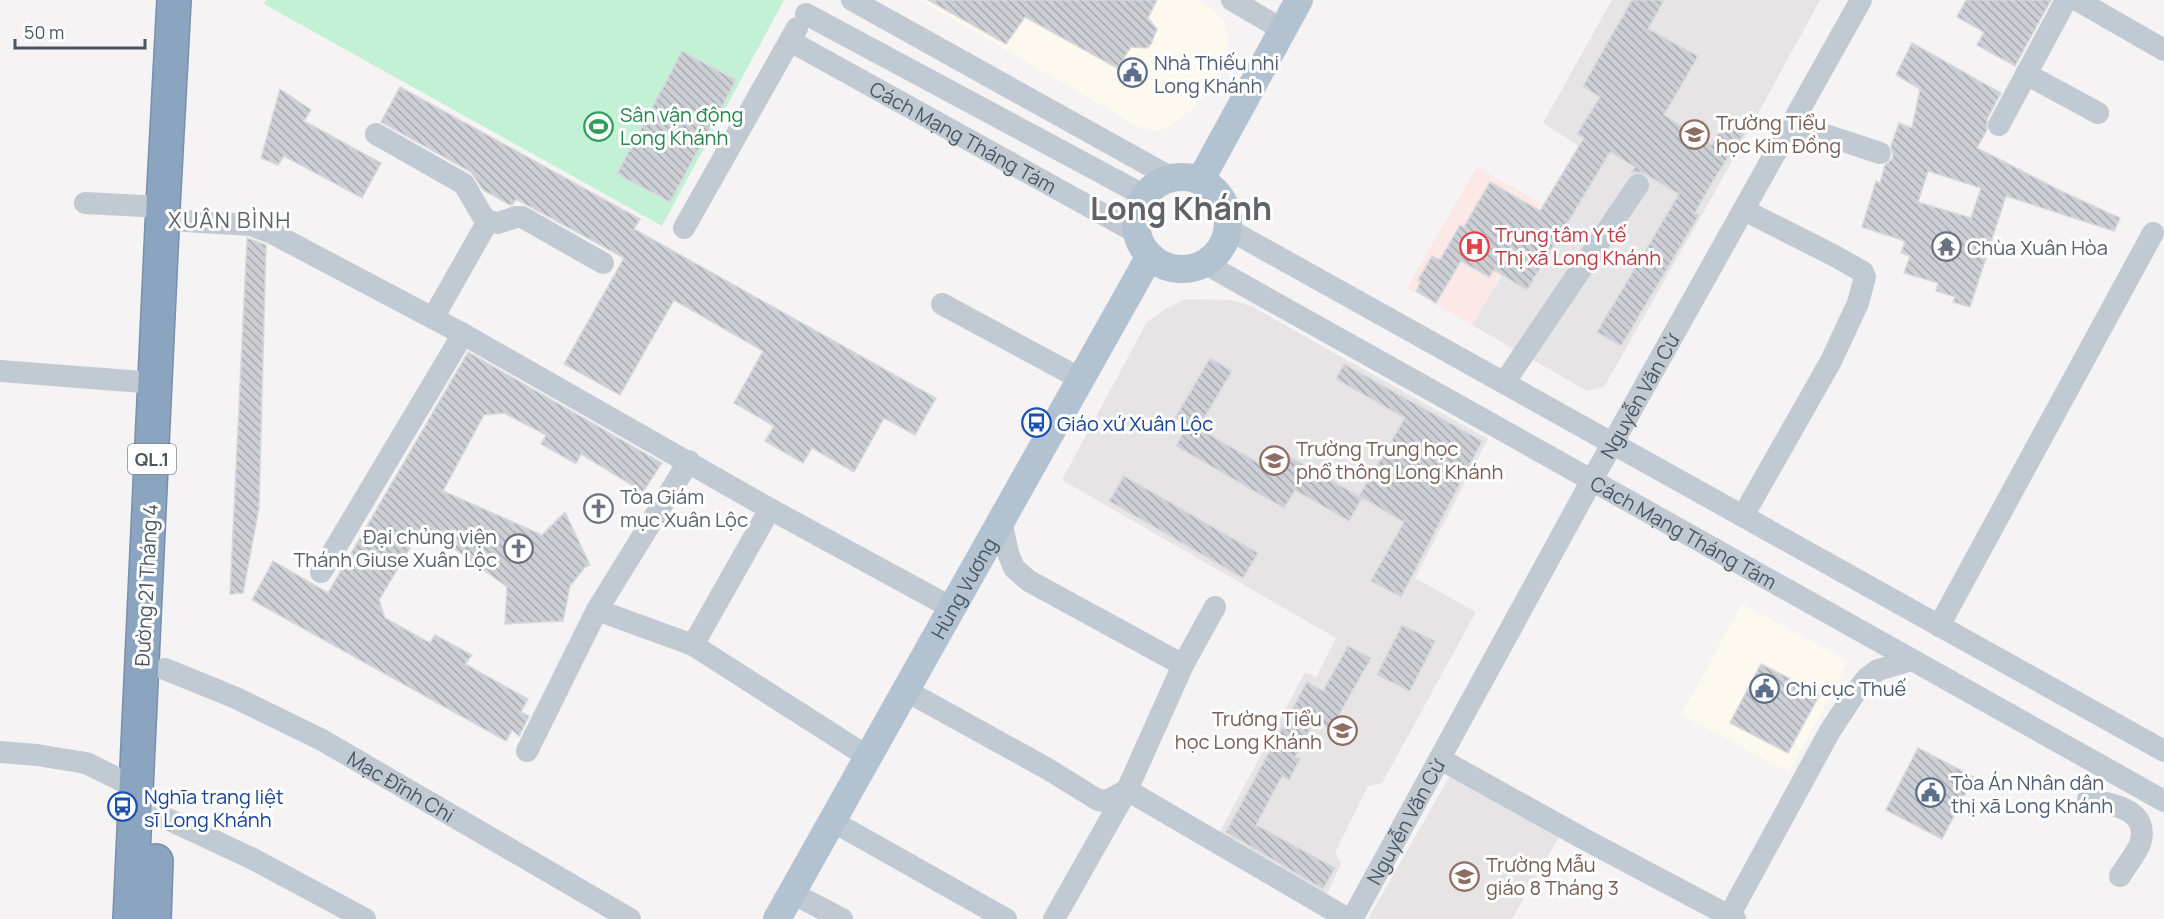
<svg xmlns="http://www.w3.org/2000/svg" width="2164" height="919" font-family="Manrope,sans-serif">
<defs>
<pattern id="building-back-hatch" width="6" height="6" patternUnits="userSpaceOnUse" patternTransform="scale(1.5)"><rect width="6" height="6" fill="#cdcfd5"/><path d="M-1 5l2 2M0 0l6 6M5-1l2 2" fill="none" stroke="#a8abb0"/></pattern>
</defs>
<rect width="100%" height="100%" fill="#f5f3f3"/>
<!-- commercial -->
<g fill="#fdf9ef">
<polygon points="920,0 1196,0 1217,13 1225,24 1229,40 1226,60 1213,86 1192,109 1177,121 1161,130 1152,131 1137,126"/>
<polygon points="1742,604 1849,661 1789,772 1681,715"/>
</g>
<!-- education -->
<g fill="#e6e4e5">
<polygon points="1612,0 1820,0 1721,181 1604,387 1587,391 1472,325 1579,146 1543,123"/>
<polygon points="1186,299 1230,300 1251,306 1488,439 1415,578 1476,612 1382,783 1368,786 1335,853 1341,864 1325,898 1215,841 1305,672 1316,677 1336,638 1062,480 1147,322 1165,309"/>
<polygon points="1452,772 1561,833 1512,919 1368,919"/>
</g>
<!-- medical -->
<polygon fill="#fce8e6" points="1477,167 1541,203 1472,325 1407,288"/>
<!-- pitch -->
<polygon fill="#c3f1d5" points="266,0 784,0 662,226 264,4"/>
<!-- building -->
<g fill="url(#building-back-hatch)" stroke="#d7d9de" stroke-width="1.5" fill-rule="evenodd">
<polygon points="928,0 1157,0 1148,18 1157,29 1151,44 1147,48 1131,47 1117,68 1025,17 1006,44"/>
<polygon points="1632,0 1664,0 1648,29 1698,56 1664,115 1711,145 1727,121 1745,132 1711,184 1695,213 1699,215 1621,346 1597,332 1679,194 1645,174 1638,172 1631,173 1635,167 1610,152 1527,290 1494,270 1489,277 1461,261 1436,303 1416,291 1421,281 1418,280 1432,256 1440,260 1460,225 1464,227 1490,182 1540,211 1584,138 1577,134 1600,97 1583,86"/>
<polygon points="1966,0 2051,0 2015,66 1977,45 1984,32 1957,17"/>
<path d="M1912 43 2001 93 1987 119V130L1977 148 2059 190 2120 218 2114 231 2006 196 1970 307 1953 302 1955 297 1936 291 1938 283 1904 273 1910 256 1901 253 1905 241 1862 227 1876 181 1880 183 1885 165 1893 158 1891 146 1899 123 1912 128 1920 89 1896 75ZM1928 171 1981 188 1971 218 1918 202Z"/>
<polygon points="682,51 736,80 670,202 617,174"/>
<polygon points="400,87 640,219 634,229 936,398 915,435 884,418 854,472 812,448 803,463 765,441 774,426 734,403 763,351 674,300 620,395 564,364 624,258 516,199 513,204 510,205 483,190 471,172 381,122"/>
<polygon points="280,89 311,110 304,121 381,163 362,198 284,156 278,165 261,158"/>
<polygon points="247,238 266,245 259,508 243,593 230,594"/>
<polygon points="468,352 662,463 643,492 581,454 576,464 541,444 546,435 504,413 484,415 443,491 542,535 565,512 590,565 585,567 570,586 563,621 505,624 507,587 423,526 379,600 385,618 430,643 435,635 472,655 465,664 528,699 521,712 529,716 519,736 512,730 506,741 252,600 273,561 328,593"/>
<polygon points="1210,358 1232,371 1198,428 1260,464 1271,446 1362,498 1349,521 1295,490 1284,508 1176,446 1188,425 1175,418"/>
<polygon points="1344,364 1482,441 1401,597 1371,581 1404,522 1359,496 1405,418 1336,379"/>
<polygon points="1124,476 1258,553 1243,578 1109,501"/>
<polygon points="1402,625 1435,641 1410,691 1377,675"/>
<polygon points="1348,646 1371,658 1331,729 1315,720 1295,757 1300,759 1289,780 1282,776 1256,825 1335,868 1323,889 1226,832 1307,682 1323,691"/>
<polygon points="1761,664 1820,694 1788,753 1730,723"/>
<polygon points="1918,748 1974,777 1942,839 1886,810"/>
</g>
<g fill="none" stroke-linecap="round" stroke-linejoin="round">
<defs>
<g id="highway">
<polyline points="130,919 163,207 174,0"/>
<polyline points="154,919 156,861"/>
</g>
</defs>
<!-- highway casing -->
<use href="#highway" stroke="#7690ad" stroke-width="36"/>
<!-- minor -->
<g stroke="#c1cad2" stroke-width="22">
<polyline points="852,0 1172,178"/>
<polyline points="1232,0 1283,30"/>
<polyline points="2077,0 2164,50"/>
<polyline points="806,14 1145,196"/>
<path id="s1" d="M790 41 1137 233"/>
<polyline points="2026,74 2098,113"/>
<polyline points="1792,124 1880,153"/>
<polyline points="1999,125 2066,0"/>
<polyline points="376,134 464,184 482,215 488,221 498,223 516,217 522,217 603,263"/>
<polyline points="85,203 163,207"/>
<polyline points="185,221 251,225 272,233 463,334 770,509 952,608"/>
<polyline points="684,228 797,28"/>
<polyline points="1228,229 2164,751"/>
<path id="s2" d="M1204 263 2164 801"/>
<polyline points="942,304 1081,379"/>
<polyline points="433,318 488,221"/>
<polyline points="0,371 155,383"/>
<polyline points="1504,383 1638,185"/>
<polyline points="1743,516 1831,361 1858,303 1865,277 1863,272 1833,255 1744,210"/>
<polyline points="1001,520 1008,553 1014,568 1029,581 1183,665"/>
<polyline points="321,572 463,334"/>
<polyline points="597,610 693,645 868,757"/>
<polyline points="1939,626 2153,233"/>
<polyline points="693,645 770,509"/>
<path id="s3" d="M165 669 236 698 322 740 630 919"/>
<polyline points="907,689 914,695 1046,768 1098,800 1107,801 1127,790 1348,919"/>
<polyline points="527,751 597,610 689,461"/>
<polyline points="0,752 37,755 86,763 137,788"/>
<polyline points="1440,759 1586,840 1735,919"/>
<path d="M2088 799C2111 804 2151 809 2140 844 2136 854 2126 866 2120 876"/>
<polyline points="157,814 253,859 365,919"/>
<polyline points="832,821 1006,919"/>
<polyline points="792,893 842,919"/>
<polyline points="1729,916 1830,731 1855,693 1867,678 1878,670 1912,660"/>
<polyline points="1054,919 1127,790 1183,665 1215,607"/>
<path id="s4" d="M1352 919 1592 480 1861 0"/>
</g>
<!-- major -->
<g stroke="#b3c2d1" stroke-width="28">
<circle cx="1182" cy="223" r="46"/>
<polyline points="1200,181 1299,0"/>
<path id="s5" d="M777 919 1150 256"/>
</g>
<!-- highway -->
<use href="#highway" stroke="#8ba5c1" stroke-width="33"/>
</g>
<!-- icons -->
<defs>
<symbol id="civic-ring" viewBox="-11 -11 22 22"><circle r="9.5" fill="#fff" stroke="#5c6f8a" stroke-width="1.5"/><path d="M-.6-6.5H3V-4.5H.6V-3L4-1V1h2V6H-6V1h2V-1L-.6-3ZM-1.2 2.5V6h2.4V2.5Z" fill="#5c6f8a"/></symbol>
<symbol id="stadium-ring" viewBox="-11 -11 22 22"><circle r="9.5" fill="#fff" stroke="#2e9e5b" stroke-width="1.5"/><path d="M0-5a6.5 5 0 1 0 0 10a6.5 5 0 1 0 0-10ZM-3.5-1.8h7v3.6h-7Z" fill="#2e9e5b"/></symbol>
<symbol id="school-ring" viewBox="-11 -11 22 22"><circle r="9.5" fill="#fff" stroke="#8d6e63" stroke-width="1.5"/><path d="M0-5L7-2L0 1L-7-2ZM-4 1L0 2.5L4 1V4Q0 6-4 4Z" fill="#8d6e63"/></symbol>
<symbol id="hospital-ring" viewBox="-11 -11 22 22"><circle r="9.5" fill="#fff" stroke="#e0444e" stroke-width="1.5"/><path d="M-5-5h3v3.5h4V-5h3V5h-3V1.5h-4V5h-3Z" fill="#e0444e"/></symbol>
<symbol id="temple-ring" viewBox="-11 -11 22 22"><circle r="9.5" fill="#fff" stroke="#6b7280" stroke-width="1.5"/><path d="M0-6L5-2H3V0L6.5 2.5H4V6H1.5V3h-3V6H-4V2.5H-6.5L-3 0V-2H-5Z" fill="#6b7280"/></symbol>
<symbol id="bus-ring" viewBox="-11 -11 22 22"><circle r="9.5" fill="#fff" stroke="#1a4fb4" stroke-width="1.5"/><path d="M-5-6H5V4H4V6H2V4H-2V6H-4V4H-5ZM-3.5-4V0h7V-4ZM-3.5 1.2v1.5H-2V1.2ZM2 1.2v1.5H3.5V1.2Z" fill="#1a4fb4"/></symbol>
<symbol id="church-ring" viewBox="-11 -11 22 22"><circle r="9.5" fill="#fff" stroke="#6b7280" stroke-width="1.5"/><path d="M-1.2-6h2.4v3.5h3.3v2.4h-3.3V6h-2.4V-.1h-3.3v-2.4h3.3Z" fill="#6b7280"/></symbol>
</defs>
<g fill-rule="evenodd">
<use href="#civic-ring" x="1116" y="56" width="33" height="33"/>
<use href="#stadium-ring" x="582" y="110" width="33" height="33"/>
<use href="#school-ring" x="1678" y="118" width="33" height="33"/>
<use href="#hospital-ring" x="1458" y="230" width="33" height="33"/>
<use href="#temple-ring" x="1930" y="230" width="33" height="33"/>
<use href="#bus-ring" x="1020" y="406" width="33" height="33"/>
<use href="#school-ring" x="1258" y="444" width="33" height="33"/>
<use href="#church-ring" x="582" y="492" width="33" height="33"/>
<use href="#church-ring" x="502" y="532" width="33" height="33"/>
<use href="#civic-ring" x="1748" y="672" width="33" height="33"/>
<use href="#school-ring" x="1326" y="714" width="33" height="33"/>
<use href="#civic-ring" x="1914" y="776" width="33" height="33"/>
<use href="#bus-ring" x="106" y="790" width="33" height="33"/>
<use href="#school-ring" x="1448" y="860" width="33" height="33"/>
</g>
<g text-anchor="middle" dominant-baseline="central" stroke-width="6" stroke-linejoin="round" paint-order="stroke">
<!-- shield labels -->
<rect fill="#fff" stroke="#808990" stroke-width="1.5" x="128" y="444" width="48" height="30" rx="4.5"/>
<g font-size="18" font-weight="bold" fill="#4a5661">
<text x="152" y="459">QL.1</text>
</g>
<!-- service labels -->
<g font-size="20" fill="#4e5e75" stroke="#fff" text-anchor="start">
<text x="1154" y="62">Nhà Thiếu nhi<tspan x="1154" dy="23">Long Khánh</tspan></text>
<text x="1786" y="688">Chi cục Thuế</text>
<text x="1951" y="782">Tòa Án Nhân dân<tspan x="1951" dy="23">thị xã Long Khánh</tspan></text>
</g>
<!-- leisure labels -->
<g font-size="20" fill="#27864d" stroke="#fff" text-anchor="start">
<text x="620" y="114">Sân vận động<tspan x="620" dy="23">Long Khánh</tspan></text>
</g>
<!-- education labels -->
<g font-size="20" fill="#785e54" stroke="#fff" text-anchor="start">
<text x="1716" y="122">Trường Tiểu<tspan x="1716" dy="23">học Kim Đồng</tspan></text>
<text x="1296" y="448">Trường Trung học<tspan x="1296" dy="23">phổ thông Long Khánh</tspan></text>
<text x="1322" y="718" text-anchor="end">Trường Tiểu<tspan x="1322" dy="23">học Long Khánh</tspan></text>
<text x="1486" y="864">Trường Mẫu<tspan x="1486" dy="23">giáo 8 Tháng 3</tspan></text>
</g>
<!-- street labels -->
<g font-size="20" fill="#4a5661" stroke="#fff">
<text stroke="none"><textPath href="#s1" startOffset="198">Cách Mạng Tháng Tám</textPath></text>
<text stroke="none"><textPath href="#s4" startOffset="597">Nguyễn Văn Cừ</textPath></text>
<text stroke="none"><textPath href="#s2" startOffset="550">Cách Mạng Tháng Tám</textPath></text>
<text transform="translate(146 585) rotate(-87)">Đường 21 Tháng 4</text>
<text stroke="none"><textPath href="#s5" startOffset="380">Hùng Vương</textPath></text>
<text stroke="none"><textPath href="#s3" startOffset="264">Mạc Đĩnh Chi</textPath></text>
<text stroke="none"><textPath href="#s4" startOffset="111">Nguyễn Văn Cừ</textPath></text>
</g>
<!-- health labels -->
<g font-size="20" fill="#be3a42" stroke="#fff" text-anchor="start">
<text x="1495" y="234">Trung tâm Y tế<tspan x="1495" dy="23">Thị xã Long Khánh</tspan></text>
</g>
<!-- worship labels -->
<g font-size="20" fill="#5b616d" stroke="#fff" text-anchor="start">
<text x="1967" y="247">Chùa Xuân Hòa</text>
<text x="620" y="496">Tòa Giám<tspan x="620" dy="23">mục Xuân Lộc</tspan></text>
<text x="497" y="536" text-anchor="end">Đại chủng viện<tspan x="497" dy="23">Thánh Giuse Xuân Lộc</tspan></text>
</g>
<!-- transit labels -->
<g font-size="20" fill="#164399" stroke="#fff" text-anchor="start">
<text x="1057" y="423">Giáo xứ Xuân Lộc</text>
<text x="144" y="796">Nghĩa trang liệt<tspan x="144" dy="23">sĩ Long Khánh</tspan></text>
</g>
<!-- quarter labels -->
<g font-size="22" letter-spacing="1.5" fill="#5f6368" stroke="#fff">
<text x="230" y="220">XUÂN BÌNH</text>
</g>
<!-- town labels -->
<g font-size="32" font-weight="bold" fill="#5f6368" stroke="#fff">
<text x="1181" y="208">Long Khánh</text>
</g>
</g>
<!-- scale -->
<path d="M15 39v9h130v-9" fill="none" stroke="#4a5661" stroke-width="3"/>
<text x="24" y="39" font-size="18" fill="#4a5661" stroke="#ffffff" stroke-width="4.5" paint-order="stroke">50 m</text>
</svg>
